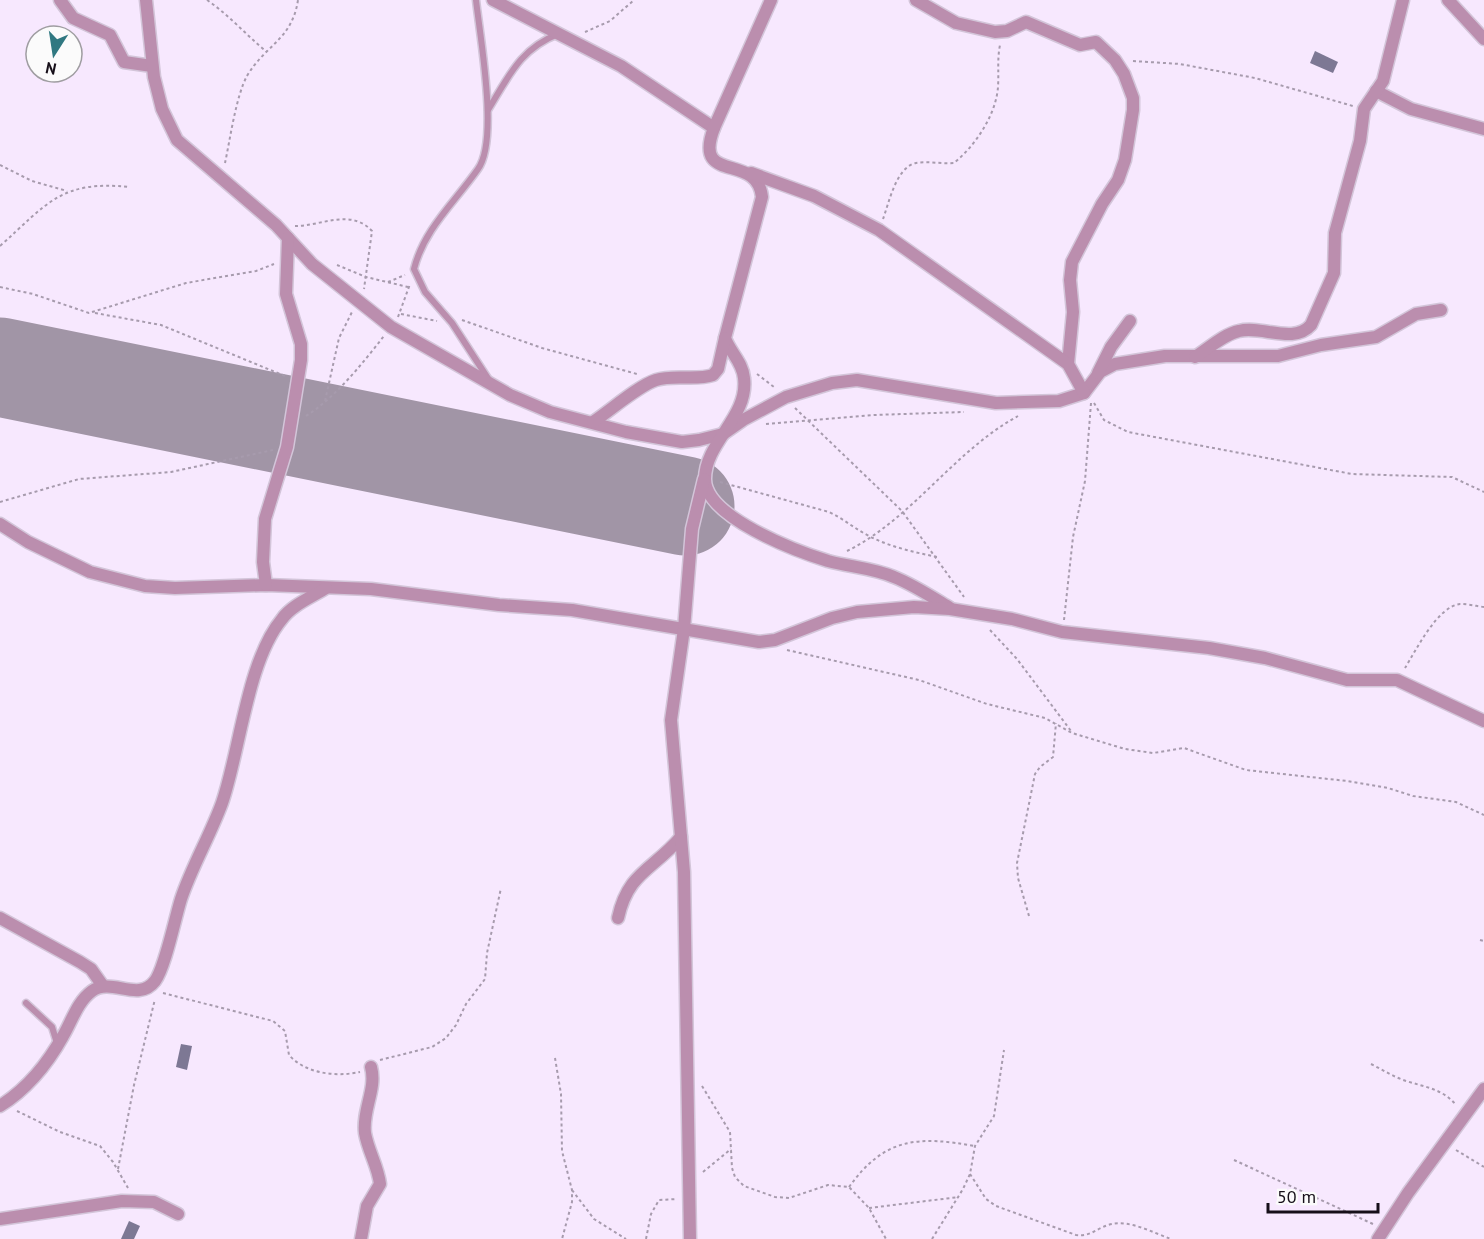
<svg xmlns="http://www.w3.org/2000/svg" width="1484" height="1239" font-family="'PT Sans',sans-serif">
<rect width="100%" height="100%" fill="#f7e8fe"/>
<g fill="none" stroke-linecap="round" stroke-linejoin="round">
<!-- runway -->
<polyline stroke="#a195a6" stroke-width="99" points="0,367 685,506"/>
</g>
<!-- building -->
<g fill="#7d7894">
<polygon points="1315,51 1338,62 1333,73 1310,63"/>
<polygon points="181,1044 192,1046 187,1070 176,1067"/>
<polygon points="129,1221 140,1226 134,1239 121,1239"/>
</g>
<g fill="none" stroke-linecap="round" stroke-linejoin="round">
<defs>
<g id="lane">
<path d="M476 0C480 37 499 140 478 169 455 202 424 229 414 269L425 292 452 323 489 380"/>
<path d="M488 110C509 76 520 49 558 34"/>
<polyline points="26,1003 52,1027 57,1043"/>
</g>
<g id="street">
<polyline points="60,0 73,18 110,35 124,62 152,66"/>
<polyline points="146,0 154,77 162,109 177,140 276,225 312,264 391,327 510,395 550,412 626,432 682,442 699,440 723,434 743,420 786,397 832,383 857,380 996,403 1059,401 1084,393 1100,372 1115,364 1165,356 1278,356 1321,345 1376,337 1416,314 1441,310"/>
<polyline points="493,0 621,66 714,128"/>
<path d="M771 0 714 128C692 186 757 151 762 197L725 338C730 352 743 363 744 378 749 417 705 442 705 479 705 517 796 551 828 561 850 567 873 568 894 577 914 585 932 597 950 608"/>
<polyline points="916,0 956,23 995,32 1007,31 1026,22 1080,45 1096,42 1115,60 1124,74 1133,98 1133,110 1125,160 1118,180 1102,204 1072,262 1070,280 1073,312 1068,364"/>
<polyline points="1448,0 1484,39"/>
<polyline points="1376,91 1411,109 1484,129"/>
<polyline points="751,173 814,196 879,230 1068,364 1084,393"/>
<path d="M1195 357C1208 349 1224 334 1239 331 1262 325 1293 345 1311 325L1334 273 1335 233 1360 141 1364 109 1383 81 1403 0"/>
<polyline points="1098,373 1111,347 1130,321"/>
<path d="M593 422C611 410 638 386 656 380 675 374 695 381 713 375L718 369 725 338"/>
<polyline points="0,524 28,542 90,572 145,586 175,588 266,585 371,589 499,605 572,610 759,642 775,640 832,618 857,612 914,607 950,609 1012,619 1062,632 1209,648 1265,658 1347,680 1397,680 1484,721"/>
<polyline points="266,585 263,562 265,519 287,447 301,360 301,344 286,294 288,238"/>
<polyline points="0,918 80,962 91,969 103,986"/>
<path d="M618 918C628 872 653 870 681 837"/>
<path d="M0 1106C27 1089 48 1063 63 1036 72 1021 77 1002 92 991 112 977 138 1003 155 981 165 968 175 918 181 899 192 866 210 836 222 803 240 751 247 661 282 619 292 605 312 597 326 588"/>
<polyline points="0,1219 122,1201 154,1202 178,1214"/>
<path d="M361 1239 367 1206 380 1184C378 1166 368 1151 365 1133 362 1110 377 1089 371 1067"/>
<polyline points="690,1239 684,872 671,720 684,629 692,529 704,479"/>
<polyline points="1378,1239 1408,1193 1484,1089"/>
</g>
</defs>
<!-- lane casing -->
<use href="#lane" stroke="#d3c5d9" stroke-width="9"/>
<!-- street casing -->
<use href="#street" stroke="#d3c5d9" stroke-width="15"/>
<!-- path -->
<g stroke="#a79bad" stroke-width="2" stroke-dasharray="3 3" stroke-linecap="butt">
<path d="M207 0C229 15 246 35 267 52"/>
<polyline points="585,32 610,21 634,0"/>
<polyline points="1133,61 1180,64 1255,78 1353,106"/>
<path d="M225 163C230 140 236 96 247 76 265 45 292 40 298 0"/>
<polyline points="0,165 32,181 67,191"/>
<path d="M883 219C889 203 896 167 916 163 928 161 941 164 954 163 975 146 996 115 998 87 999 72 997 60 1000 45"/>
<path d="M295 226C321 226 351 208 372 231L364 289"/>
<path d="M0 246C48 203 61 180 130 187"/>
<polyline points="337,265 366,277 408,287"/>
<polyline points="388,282 405,275"/>
<polyline points="0,287 33,294 89,313 186,283 256,271 274,264"/>
<polyline points="95,313 161,325 285,376"/>
<polyline points="401,314 437,321"/>
<polyline points="398,317 410,284"/>
<polyline points="462,320 542,348 637,374"/>
<polyline points="757,374 774,387"/>
<polyline points="325,401 339,338 352,312"/>
<polyline points="1094,403 1104,420 1128,432 1352,474 1452,477 1484,492"/>
<polyline points="795,408 902,511 964,597"/>
<path d="M306 416C336 397 362 364 384 336"/>
<polyline points="766,424 874,415 964,412"/>
<path d="M720 482 829 512C844 519 855 529 869 536 890 547 914 552 937 557"/>
<polyline points="0,502 79,479 171,472 273,450"/>
<path d="M847 551C912 519 954 451 1018 416"/>
<polyline points="1064,620 1073,537 1085,481 1091,403"/>
<polyline points="990,630 1017,659 1071,731"/>
<polyline points="787,650 919,680 987,704 1045,718 1072,733 1125,749 1153,753 1184,748 1246,770 1347,781 1388,788 1413,796 1456,802 1484,815"/>
<path d="M1405 668C1416 650 1438 606 1460 604 1468 604 1476 606 1484 607"/>
<polyline points="1029,916 1018,878 1017,863 1035,774 1040,767 1053,757 1056,723"/>
<polyline points="1480,940 1484,941"/>
<path d="M163 993 273 1021 285 1031 289 1055C306 1074 336 1077 360 1072"/>
<polyline points="555,1058 561,1094 562,1151 572,1190 572,1202 562,1239"/>
<polyline points="380,1060 432,1047 446,1038 456,1025 466,1004 485,979 487,953 501,888"/>
<path d="M1371 1064C1383 1070 1394 1077 1406 1081 1425 1087 1443 1089 1456 1105"/>
<polyline points="702,1086 730,1132 732,1168 735,1177 744,1186 775,1197 789,1198 828,1185 849,1187 869,1208 886,1239"/>
<polyline points="17,1111 60,1132 100,1146 113,1162 128,1188"/>
<polyline points="1456,1150 1484,1167"/>
<polyline points="1234,1160 1373,1224"/>
<polyline points="118,1169 134,1085 155,999"/>
<polyline points="703,1172 731,1149"/>
<path d="M970 1174 986 1199 996 1206 1076 1235C1092 1237 1097 1227 1112 1224 1130 1220 1154 1233 1171 1239"/>
<path d="M849 1187C885 1137 918 1136 975 1146"/>
<polyline points="572,1190 594,1219 626,1239"/>
<polyline points="869,1208 959,1197"/>
<polyline points="646,1239 651,1214 659,1200 677,1199"/>
<polyline points="932,1239 963,1189 970,1174 975,1146 994,1116 1004,1050"/>
</g>
<!-- lane -->
<use href="#lane" stroke="#bb8eae" stroke-width="6"/>
<!-- street -->
<use href="#street" stroke="#bb8eae" stroke-width="12"/>
</g>
<!-- north arrow -->
<g transform="translate(54 54) rotate(192)"><circle r="28" fill="#fbfbfb" stroke="#9f9da1" stroke-width="1.5"/>
<path d="M0-4.5L10 22L0 15L-10 22Z" fill="#307881"/>
<text y="-9" font-size="16" font-weight="bold" text-anchor="middle" fill="#160f19">N</text>
</g>
<!-- scale -->
<path d="M1268 1203v9h110v-9" fill="none" stroke="#160f19" stroke-width="3"/>
<text x="1277" y="1203" font-size="18" fill="#160f19" stroke="#fbfbfb" stroke-width="4.5" paint-order="stroke">50 m</text>
</svg>
